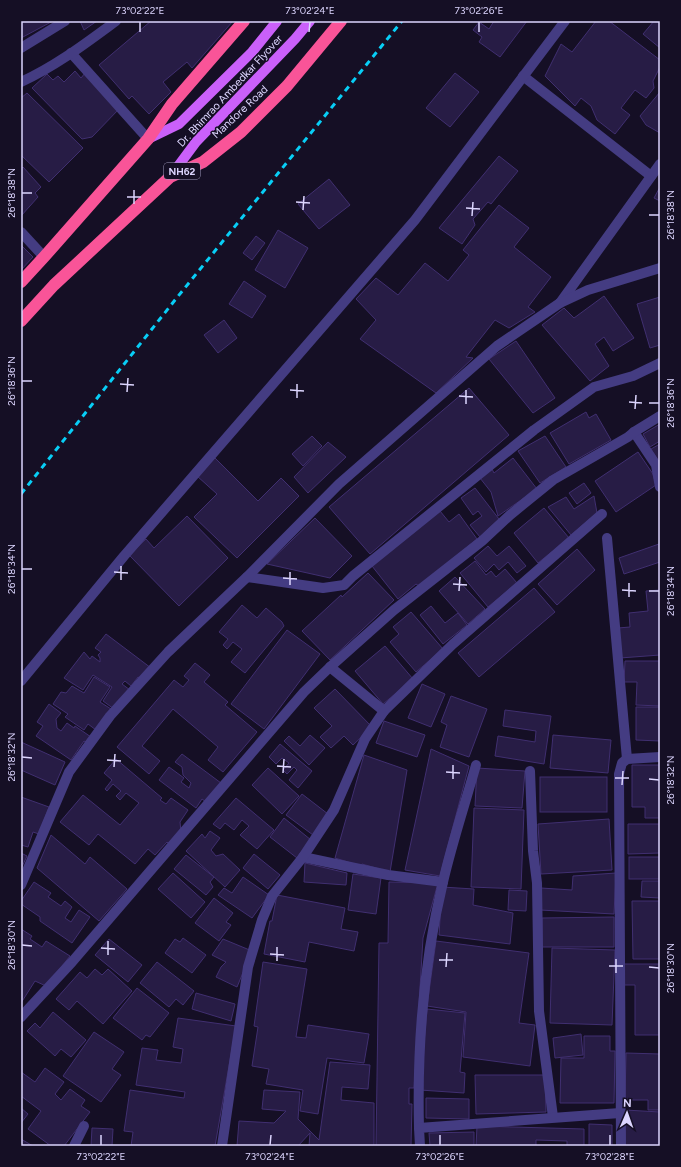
<svg xmlns="http://www.w3.org/2000/svg" width="681" height="1167" font-family="Figtree,sans-serif">
<rect width="100%" height="100%" fill="#150f25"/>
<!-- building -->
<g fill="#271c45" stroke="#402f70">
<polygon points="21,21 53,21 21,38"/>
<polygon points="80,21 97,21 84,30"/>
<polygon points="151,21 233,21 192,68 187,62 163,82 171,92 149,114 132,96 129,99 99,65"/>
<polygon points="494,21 527,21 500,57 479,42 482,37 473,30 479,22 489,29"/>
<polygon points="596,21 609,21 660,60 660,67 653,81 654,88 646,98 635,90 621,108 630,115 615,134 597,120 591,106 581,98 575,106 545,76 561,44 572,52"/>
<polygon points="654,21 660,21 660,48 643,34"/>
<polygon points="75,71 81,78 85,73 119,109 92,137 82,139 32,88 47,74 53,80 58,76 64,82"/>
<polygon points="455,73 479,92 450,127 426,108"/>
<polygon points="660,92 660,133 646,125 640,116"/>
<polygon points="27,93 83,148 49,182 21,155 21,98"/>
<polygon points="499,156 518,171 491,204 488,202 473,219 475,225 462,244 439,228"/>
<polygon points="23,167 41,187 35,193 38,197 21,216 21,169"/>
<polygon points="329,179 350,205 319,229 298,204"/>
<polygon points="660,187 660,201 654,198"/>
<polygon points="499,205 529,228 514,247 551,277 528,307 535,312 509,328 495,320 466,357 473,358 436,393 360,339 376,320 356,299 376,278 398,295 425,263 448,281 469,255 463,250"/>
<polygon points="278,230 308,248 285,288 255,270"/>
<polygon points="256,236 265,243 252,260 243,253"/>
<polygon points="21,245 33,257 21,270"/>
<polygon points="244,281 266,296 252,318 229,304"/>
<polygon points="604,296 634,338 613,351 604,337 595,344 609,366 590,381 542,325 564,308 574,318"/>
<polygon points="660,297 660,345 650,348 637,304"/>
<polygon points="224,320 237,338 218,353 204,335"/>
<polygon points="516,341 555,398 533,413 489,359"/>
<polygon points="469,388 509,435 370,554 329,507"/>
<polygon points="586,412 589,418 596,414 611,440 569,464 550,433"/>
<polygon points="660,424 660,441 650,447 643,434"/>
<polygon points="312,436 322,446 303,466 292,454"/>
<polygon points="545,436 566,467 540,483 518,451"/>
<polygon points="328,442 346,457 308,493 294,477"/>
<polygon points="660,444 660,461 659,462 651,449"/>
<polygon points="638,452 653,474 656,485 616,512 595,481"/>
<polygon points="215,458 258,501 281,478 299,496 237,558 194,517 217,494 197,476"/>
<polygon points="513,458 537,489 498,516 491,492 480,478 492,469 494,473"/>
<polygon points="584,483 591,493 577,504 569,493"/>
<polygon points="475,488 499,519 480,537 470,525 482,516 478,511 473,515 461,498"/>
<polygon points="594,496 597,513 571,535 548,507 566,497 574,509"/>
<polygon points="544,508 569,538 538,563 514,533"/>
<polygon points="440,511 449,522 459,514 477,539 419,586 416,584 398,599 372,566"/>
<polygon points="187,516 228,558 179,606 129,555 146,539 154,548"/>
<polygon points="315,518 352,556 330,578 267,564"/>
<polygon points="659,544 660,562 624,574 619,558"/>
<polygon points="488,546 497,556 509,546 526,566 517,573 508,562 499,570 494,564 486,572 474,558"/>
<polygon points="577,549 595,570 557,605 538,584"/>
<polygon points="475,561 486,575 491,571 496,577 505,569 517,583 488,607 460,573"/>
<polygon points="368,573 394,600 330,660 302,631 341,595 342,597"/>
<polygon points="455,577 485,609 468,624 439,591"/>
<polygon points="534,588 555,612 479,677 458,653"/>
<polygon points="660,590 660,655 620,658 618,628 630,627 629,613 648,611 646,591"/>
<polygon points="242,605 257,618 266,608 282,622 284,626 245,673 231,662 242,649 233,642 227,649 223,645 228,639 219,632"/>
<polygon points="431,606 445,623 458,613 467,625 443,644 420,615"/>
<polygon points="411,612 443,649 416,672 390,642 399,634 393,627"/>
<polygon points="287,630 320,654 264,729 231,704"/>
<polygon points="106,634 151,668 141,679 138,677 131,686 125,681 122,684 130,690 114,709 103,701 112,687 93,675 83,690 64,678 84,652 90,659 92,656 100,662 100,658 98,655 101,652 95,648"/>
<polygon points="385,646 413,679 383,704 355,671"/>
<polygon points="625,661 660,661 660,706 636,705 637,682 624,682"/>
<polygon points="195,663 210,675 204,682 228,702 225,705 257,732 223,772 208,760 218,747 173,709 142,746 160,761 149,774 117,747 174,680 183,687 189,680 184,676"/>
<polygon points="94,677 110,687 100,702 111,709 96,730 88,724 84,730 65,717 68,714 53,704 61,692 66,693 72,686 84,693"/>
<polygon points="422,684 445,694 431,727 408,718"/>
<polygon points="335,689 372,727 353,745 344,736 331,748 320,737 332,726 314,708"/>
<polygon points="451,696 487,709 469,757 440,747 447,725 441,722"/>
<polygon points="49,704 61,713 56,719 57,728 61,731 67,723 74,728 75,726 91,737 87,743 84,741 71,760 36,736 43,726 37,722"/>
<polygon points="636,707 660,707 660,741 636,740"/>
<polygon points="505,710 551,716 544,764 495,756 498,736 535,742 536,731 503,726"/>
<polygon points="384,721 425,735 417,757 376,743"/>
<polygon points="310,735 325,748 309,765 284,741 289,736 300,746"/>
<polygon points="553,735 611,740 608,773 550,768"/>
<polygon points="21,742 65,762 55,785 21,770"/>
<polygon points="280,744 312,771 298,788 289,780 297,770 294,767 287,774 283,770 289,763 282,758 276,764 269,757"/>
<polygon points="431,749 469,766 440,876 405,870"/>
<polygon points="182,754 221,783 206,802 202,799 196,808 159,780 169,767 184,778 181,782 189,788 191,783 183,775 182,767 175,762"/>
<polygon points="364,755 407,770 390,872 362,864 361,866 335,858"/>
<polygon points="116,759 162,798 160,800 166,804 171,798 188,810 180,822 181,832 170,845 167,842 155,855 148,849 135,864 98,834 89,845 60,822 83,795 120,825 139,803 126,793 120,800 116,796 121,791 113,784 107,791 105,789 112,780 104,773"/>
<polygon points="632,765 660,765 660,818 645,818 645,807 632,807"/>
<polygon points="268,768 299,796 282,814 252,785"/>
<polygon points="477,768 525,771 522,808 475,806"/>
<rect x="540" y="777" width="67" height="35"/>
<polygon points="302,794 328,814 313,835 286,815"/>
<polygon points="21,797 49,807 39,834 33,832 28,847 21,845"/>
<polygon points="236,798 274,830 257,849 240,835 249,826 242,820 234,830 225,823 220,829 213,824"/>
<polygon points="474,808 524,810 521,889 471,887"/>
<polygon points="284,818 311,840 297,858 270,837"/>
<polygon points="609,819 612,870 541,874 538,824"/>
<polygon points="628,824 660,824 660,853 628,854"/>
<polygon points="210,831 220,838 211,850 216,856 223,854 240,870 225,887 186,851 202,834 205,838"/>
<polygon points="51,835 85,864 90,857 127,889 99,921 37,868"/>
<polygon points="21,853 27,856 21,869"/>
<polygon points="254,854 280,875 268,889 243,868"/>
<polygon points="186,855 214,877 210,882 213,887 206,895 174,869"/>
<rect x="629" y="857" width="31" height="22"/>
<polygon points="305,863 347,873 346,885 304,882"/>
<polygon points="173,873 205,902 191,918 158,889"/>
<polygon points="616,873 614,914 540,910 541,888 572,890 573,876"/>
<polygon points="353,874 381,878 376,914 348,910"/>
<polygon points="243,877 269,895 252,918 218,895 224,888 232,893"/>
<polygon points="642,881 660,881 660,898 641,897"/>
<polygon points="34,882 51,893 48,897 61,906 65,901 72,907 65,918 71,922 79,910 90,917 72,943 40,921 40,917 21,904 21,901"/>
<polygon points="389,882 438,883 423,938 414,1088 409,1088 409,1104 412,1104 411,1146 376,1146 379,943 388,943"/>
<polygon points="442,887 474,889 473,905 513,913 510,944 439,935"/>
<polygon points="509,890 527,891 526,911 508,910"/>
<polygon points="277,895 345,908 341,929 358,932 354,951 309,942 305,962 264,954 270,921 272,921"/>
<polygon points="214,898 233,913 226,922 231,925 219,941 195,923"/>
<polygon points="632,901 660,901 660,959 633,959"/>
<polygon points="614,917 614,947 542,947 542,918"/>
<polygon points="21,929 32,936 30,939 42,947 46,941 70,956 46,986 35,981 21,1003"/>
<polygon points="183,938 206,955 192,973 165,953 175,939 180,942"/>
<polygon points="109,939 142,965 128,982 95,955"/>
<polygon points="223,939 252,951 237,987 216,977 221,967 226,962 212,955"/>
<polygon points="436,941 529,953 519,1023 535,1025 530,1066 463,1057 466,1012 427,1006"/>
<polygon points="552,948 615,950 612,1025 550,1023"/>
<polygon points="157,962 194,991 183,1005 176,999 169,1007 140,983"/>
<polygon points="263,962 307,969 296,1037 306,1038 308,1025 369,1034 364,1063 327,1058 318,1114 300,1111 303,1090 266,1084 269,1069 252,1066 258,1027 254,1026"/>
<polygon points="623,964 660,964 660,1035 635,1035 635,985 624,985"/>
<polygon points="95,969 102,975 108,969 132,991 103,1024 77,1001 69,1010 56,999 80,972 87,978"/>
<polygon points="137,988 169,1013 150,1037 146,1035 142,1040 113,1018"/>
<polygon points="196,993 235,1004 231,1021 192,1009"/>
<polygon points="427,1009 465,1013 460,1072 465,1073 464,1093 420,1090"/>
<polygon points="53,1012 86,1040 71,1057 61,1049 55,1056 27,1031 35,1023 40,1028"/>
<polygon points="178,1018 236,1026 215,1146 131,1146 133,1132 124,1131 130,1090 184,1098 185,1092 136,1085 142,1048 158,1050 156,1060 181,1063 183,1049 173,1047"/>
<polygon points="94,1032 124,1052 112,1069 121,1075 101,1102 63,1076"/>
<polygon points="581,1034 583,1055 555,1058 553,1038"/>
<polygon points="584,1036 610,1036 610,1051 615,1051 614,1103 560,1103 561,1058 584,1058"/>
<polygon points="626,1053 660,1054 660,1110 648,1110 648,1100 625,1100"/>
<polygon points="330,1062 370,1065 368,1089 342,1087 341,1100 374,1103 374,1146 309,1146 310,1133 298,1146 237,1146 239,1121 274,1123 286,1111 262,1109 264,1090 300,1092 298,1119 319,1140"/>
<polygon points="45,1068 64,1082 55,1094 61,1100 70,1089 85,1100 81,1106 90,1112 64,1146 51,1146 28,1129 41,1111 21,1096 21,1072 35,1082"/>
<polygon points="475,1075 545,1075 546,1112 476,1114"/>
<polygon points="426,1098 469,1099 469,1119 426,1118"/>
<polygon points="21,1108 28,1114 21,1123"/>
<polygon points="625,1110 660,1112 660,1146 623,1146"/>
<polygon points="589,1124 612,1125 612,1146 589,1146"/>
<polygon points="477,1126 584,1129 584,1146 567,1146 567,1141 536,1140 536,1146 476,1146"/>
<polygon points="92,1128 113,1129 112,1146 91,1146"/>
<polygon points="474,1132 474,1146 430,1146 429,1133"/>
<polygon points="21,1139 33,1146 21,1146"/>
</g>
<g fill="none" stroke-linecap="round" stroke-linejoin="round">
<!-- minor -->
<g stroke="#443c82" stroke-width="10">
<polyline points="21,48 65,21"/>
<polyline points="71,53 148,139"/>
<polyline points="523,76 651,176"/>
<path d="M21 82C56 66 86 43 116 21"/>
<polyline points="21,232 44,257"/>
<polyline points="560,303 660,164"/>
<polyline points="634,432 656,465 660,487"/>
<polyline points="607,538 627,759"/>
<polyline points="247,577 323,588 344,585 353,576 534,430 594,387 633,376 660,363"/>
<polyline points="330,667 384,711"/>
<polyline points="21,681 124,556 415,220 565,21"/>
<polyline points="530,771 533,851 537,883 539,1011 553,1117"/>
<polyline points="303,857 388,875 443,882"/>
<polyline points="21,885 69,772 110,716 168,652 247,577 339,484 497,346 560,303 588,290 660,268"/>
<polyline points="21,1017 72,962 304,692 330,667 394,610 482,541 510,515 553,480 628,437 634,432 660,416"/>
<path d="M419 1128C417 1047 424 961 443 882 452 843 465 804 476 765"/>
<polyline points="74,1146 84,1126"/>
<polyline points="222,1146 248,967 262,920 272,896 303,857 334,810 365,739 384,711 453,644 602,514"/>
<polyline points="420,1146 419,1128 620,1113"/>
<polyline points="621,1146 619,774 622,763 627,759 660,757"/>
</g>
<!-- major -->
<g stroke="#ca60fa" stroke-width="10">
<polyline points="148,139 179,124 252,52 277,21"/>
<polyline points="170,177 196,142 295,39 310,21"/>
</g>
<!-- highway -->
<g stroke="#f95498" stroke-width="12">
<polyline points="21,282 44,257 148,139 172,104 244,21"/>
<polyline points="21,321 54,285 170,177 203,162 241,132 287,86 341,21"/>
</g>
<!-- rail -->
<polyline stroke="#08cef6" stroke-width="3" stroke-dasharray="6 5" stroke-linecap="butt" points="21,494 175,300 402,21"/>
</g>
<!-- ticks -->
<path fill="none" stroke="#dcd5fe" stroke-width="1.5" d="M140 32V22M309 32 310 22M479 32V22M22 193H32M127 197H141M296 202 310 203M134 204V190M466 208 480 209M303 210 304 196M649 215H659M472 216 473 202M22 381H32M120 384 134 385M290 390 304 391M127 392 128 378M459 396 473 397M297 398V384M629 402 642 403M649 403H659M466 404V390M635 409 636 395M22 569H32M114 572 128 573M283 578 297 579M121 580V566M453 584 467 585M290 585V572M622 590 636 591M459 591 460 577M649 591H659M629 597V583M22 757 32 758M107 760 121 761M277 766 291 767M114 767 115 754M446 772 460 773M283 773 284 759M615 778H629M453 779V765M649 779 659 780M622 785 623 771M22 945 32 946M101 948 115 949M270 954 284 955M108 955V941M439 960H453M277 961V947M609 966H623M446 967 447 953M649 967 659 968M616 973V959M101 1145V1135M270 1145 271 1135M440 1145V1135M610 1145V1135"/>
<g text-anchor="middle" dominant-baseline="central" stroke-width="3" stroke-linejoin="round" paint-order="stroke">
<!-- shield labels -->
<rect fill="#150f25" stroke="#a09abd" stroke-width="1" x="164" y="163" width="36" height="16" rx="3"/>
<g font-size="10" font-weight="bold" fill="#dcd5fe">
<text x="182" y="171">NH62</text>
</g>
<!-- street labels -->
<g font-size="11" fill="#dcd5fe" stroke="#150f25">
<text transform="translate(230 91) rotate(-47)">Dr. Bhimrao Ambedkar Flyover</text>
<text transform="translate(240 112) rotate(-43)">Mandore Road</text>
</g>
</g>
<!-- border -->
<rect width="681" height="1167" fill="none" stroke="#150f25" stroke-width="44"/>
<!-- north arrow -->
<g transform="translate(627 1113) rotate(2)" stroke="#150f25" stroke-width="3" paint-order="stroke">
<path d="M0-3L7 15L0 10L-7 15Z" fill="#dcd5fe"/>
<text y="-6" font-size="11" font-weight="bold" text-anchor="middle" fill="#dcd5fe">N</text>
</g>
<rect x="22" y="22" width="637" height="1123" fill="none" stroke="#dcd5fe" stroke-width="1.5"/>
<g font-size="10" text-anchor="middle" fill="#dcd5fe">
<text x="140" y="14">73°02'22"E</text>
<text x="310" y="14">73°02'24"E</text>
<text x="479" y="14">73°02'26"E</text>
<text transform="translate(11 193) rotate(-90)" y="4">26°18'38"N</text>
<text transform="translate(670 215) rotate(-90)" y="4">26°18'38"N</text>
<text transform="translate(11 381) rotate(-90)" y="4">26°18'36"N</text>
<text transform="translate(670 403) rotate(-90)" y="4">26°18'36"N</text>
<text transform="translate(11 569) rotate(-90)" y="4">26°18'34"N</text>
<text transform="translate(670 591) rotate(-90)" y="4">26°18'34"N</text>
<text transform="translate(11 757) rotate(-90)" y="4">26°18'32"N</text>
<text transform="translate(670 780) rotate(-90)" y="4">26°18'32"N</text>
<text transform="translate(11 945) rotate(-90)" y="4">26°18'30"N</text>
<text transform="translate(670 968) rotate(-90)" y="4">26°18'30"N</text>
<text x="101" y="1160">73°02'22"E</text>
<text x="270" y="1160">73°02'24"E</text>
<text x="440" y="1160">73°02'26"E</text>
<text x="610" y="1160">73°02'28"E</text>
</g>
</svg>
